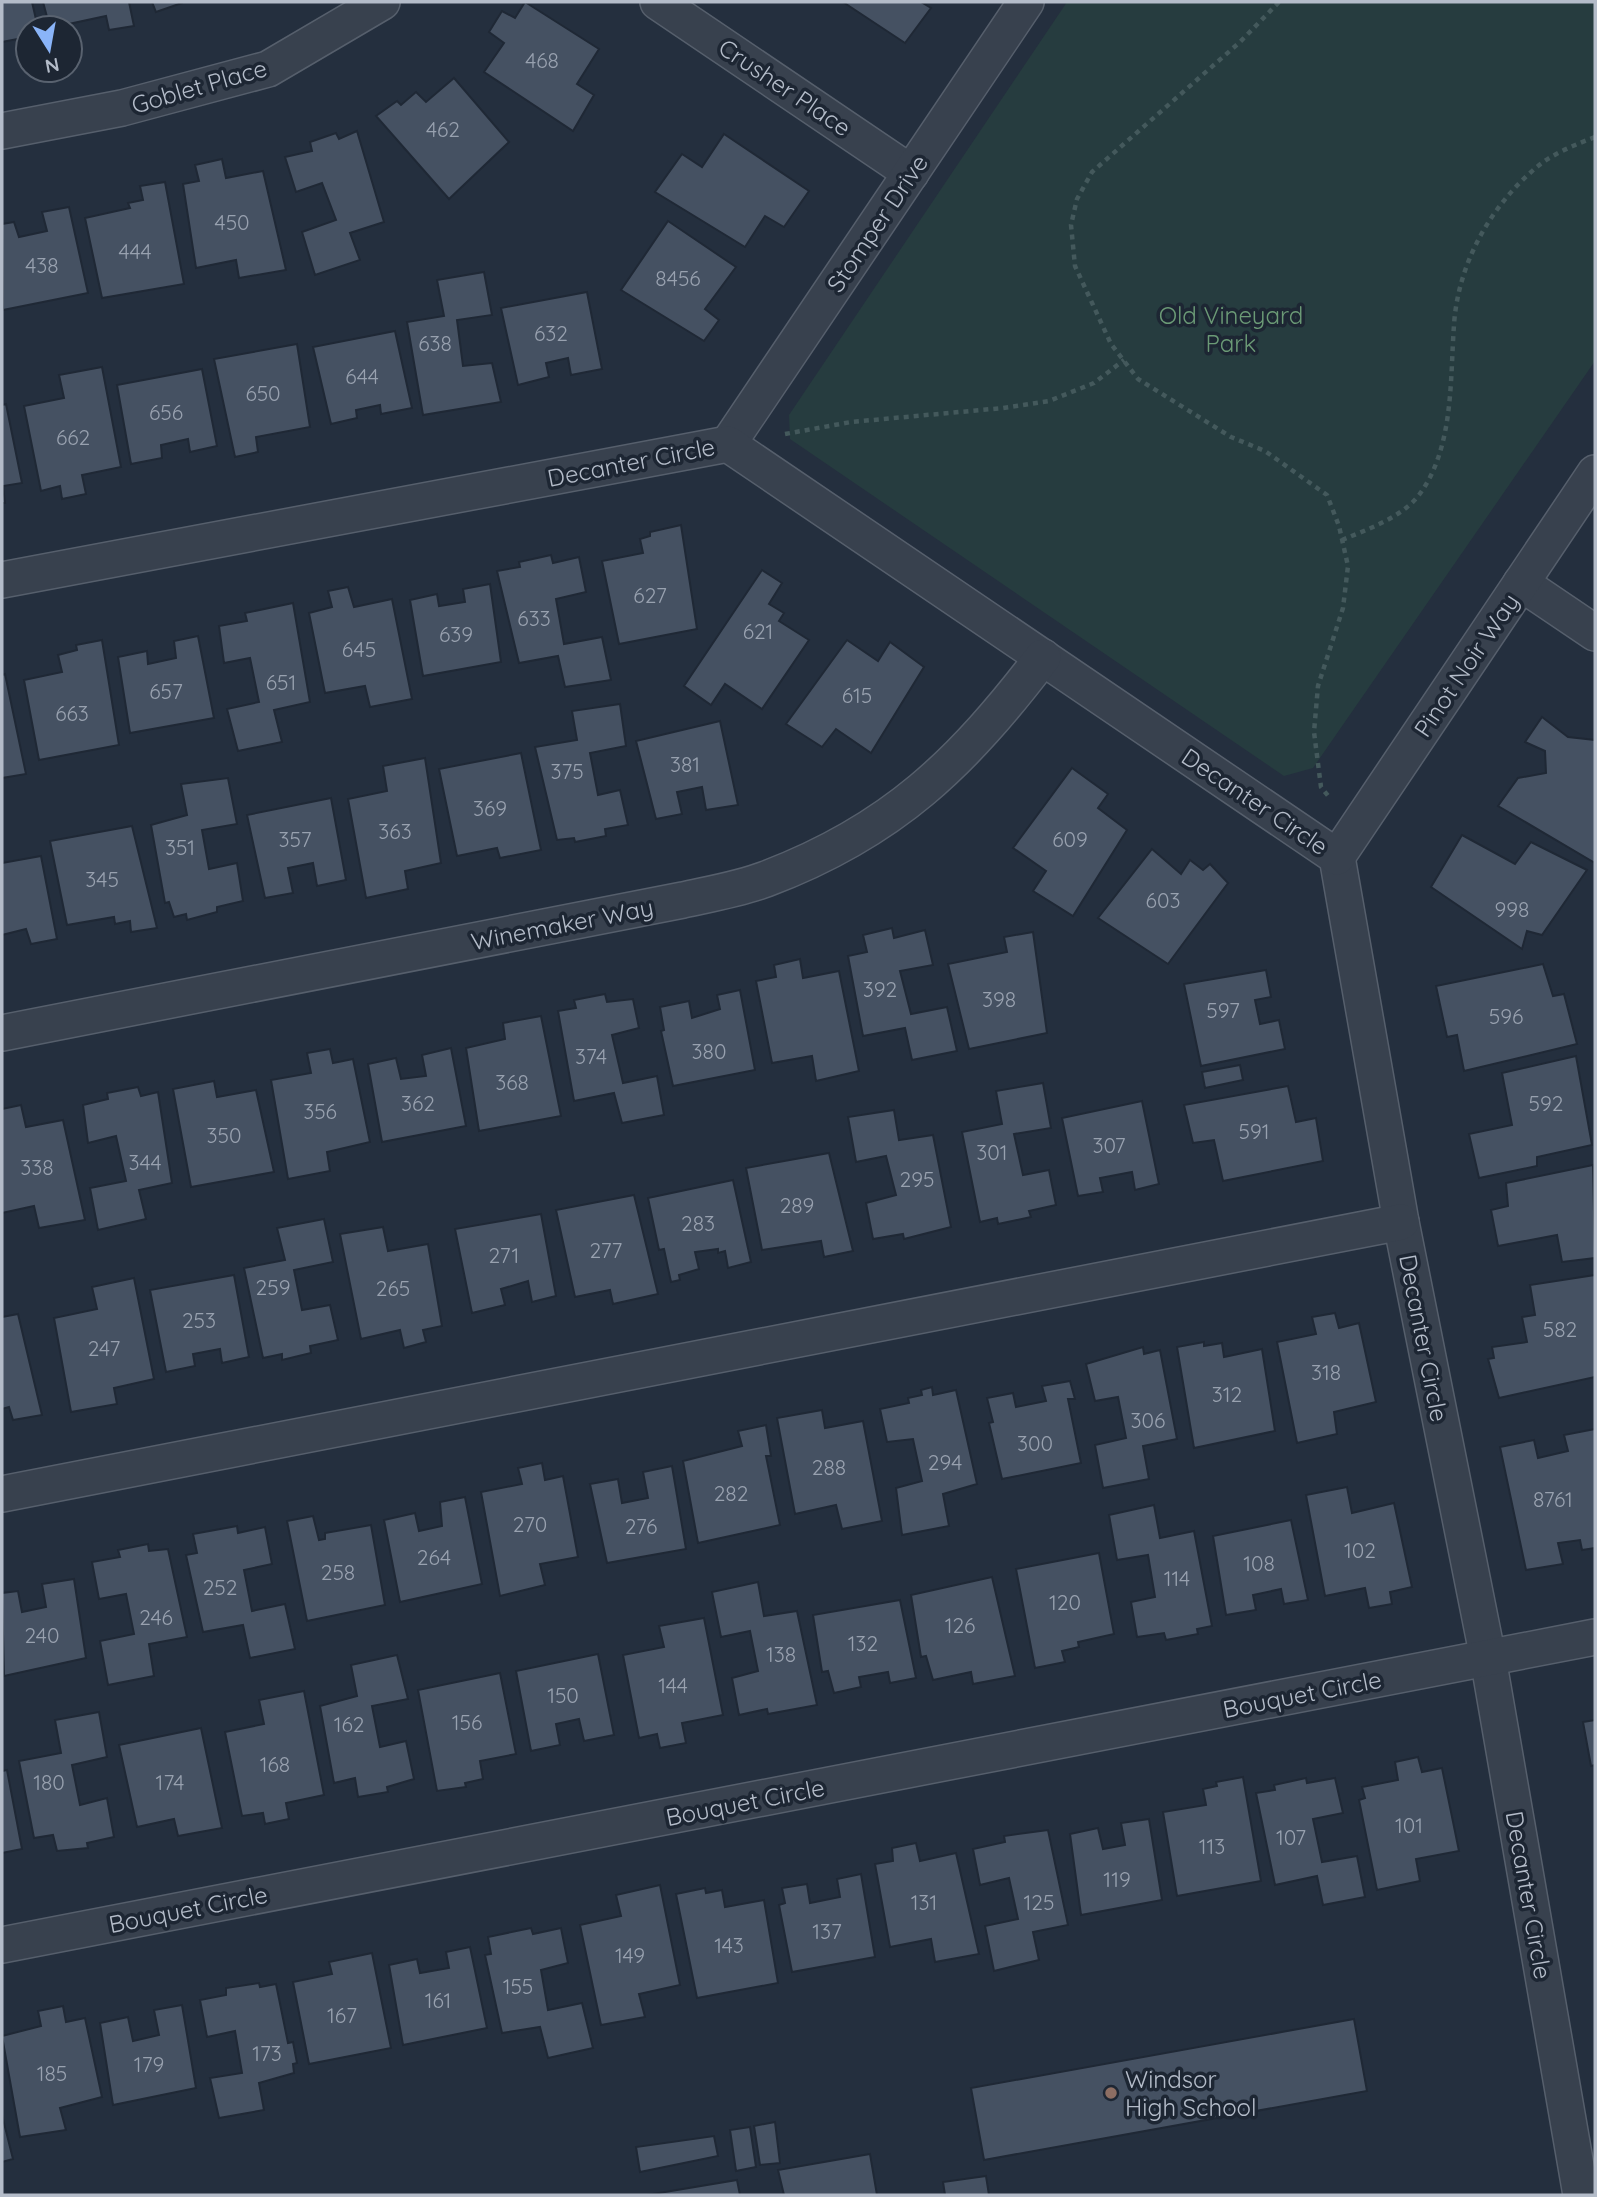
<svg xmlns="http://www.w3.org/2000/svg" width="1597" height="2197" font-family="Quicksand,sans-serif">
<rect width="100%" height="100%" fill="#242f3e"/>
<!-- green -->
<polygon fill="#263c3f" points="1067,2 1595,2 1595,361 1313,768 1284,776 790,439 789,415"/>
<!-- building -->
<g fill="#455162" stroke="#1f2835" stroke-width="2">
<polygon points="2,2 32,2 38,28 28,28 28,37 2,42"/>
<polygon points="43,2 129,2 134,26 109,30 106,16 50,28"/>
<polygon points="152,2 182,2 182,3 156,12"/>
<polygon points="525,2 599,49 577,84 594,95 573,131 484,72 504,43 489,32 502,11 515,18"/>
<polygon points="843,2 921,2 931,8 905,43"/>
<polygon points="454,78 509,142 449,199 376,116 397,101 401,105 416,92 426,102"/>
<polygon points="357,131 384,222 350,233 360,260 315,275 302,232 336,220 322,183 296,192 285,157 312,151 310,142 336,133 339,139"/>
<polygon points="724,134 809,191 784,227 765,216 745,247 655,192 682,154 702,167"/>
<polygon points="222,159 226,178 263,171 286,270 239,278 236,260 196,268 183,184 199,181 195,165"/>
<polygon points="165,182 184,284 102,298 85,218 130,208 128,203 143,200 140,186"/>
<polygon points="69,207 88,293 3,310 2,224 14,222 19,237 47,231 42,212"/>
<polygon points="668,221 736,267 705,309 719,320 704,341 621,290"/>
<polygon points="484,272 492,315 457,320 463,366 492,363 501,402 423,415 407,322 444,316 437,280"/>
<polygon points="587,292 602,369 571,375 568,358 546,363 549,377 518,385 501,308"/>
<polygon points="395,331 412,408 381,414 380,405 356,410 357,418 331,424 313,347"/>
<polygon points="297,344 310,427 256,437 258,452 235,457 214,359"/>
<polygon points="102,367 121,467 82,475 86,494 62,499 60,486 41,491 24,406 64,398 59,375"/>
<polygon points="202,369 217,446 190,452 188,439 161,445 162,458 131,464 117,385"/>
<polygon points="6,404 22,483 3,486 5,503 2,503 2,405"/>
<polygon points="681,525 697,629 619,644 602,561 643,553 640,539 650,536 650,532"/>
<polygon points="551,555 553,563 579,557 586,592 556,599 564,644 602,637 611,680 565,687 558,656 519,663 497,571 520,567 519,562"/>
<polygon points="762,570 782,583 769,604 784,613 779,621 809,640 762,709 725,684 711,705 684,686"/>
<polygon points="490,584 501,662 423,676 410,600 437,594 439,606 465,602 463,589"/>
<polygon points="348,587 354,607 392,599 412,699 370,707 365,686 325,693 309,613 332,607 328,591"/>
<polygon points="293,603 310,702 274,710 282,742 238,751 227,709 259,702 250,658 224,663 219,626 247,621 245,613"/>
<polygon points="198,636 214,718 130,733 118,657 147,651 148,664 176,658 174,641"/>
<polygon points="102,640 119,745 39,760 24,680 62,672 58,655 77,650 76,645"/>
<polygon points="847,640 878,661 890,642 924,667 871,753 836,729 822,747 786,724"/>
<polygon points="5,674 26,774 2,778 2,675"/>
<polygon points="620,704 626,746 590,753 598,795 620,790 628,825 605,829 606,836 575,842 574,838 557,840 535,747 577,740 572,711"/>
<polygon points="1542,717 1568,737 1595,740 1595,863 1498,806 1518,778 1546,773 1545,751 1525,742"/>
<polygon points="720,721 738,805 706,810 702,787 677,792 682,814 656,819 636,741"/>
<polygon points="521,753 541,850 500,858 497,848 457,856 439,769"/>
<polygon points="425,758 441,863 405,871 408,889 366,898 348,799 387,791 383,766"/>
<polygon points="1072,768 1108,794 1098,808 1127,830 1073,916 1033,891 1046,871 1013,848"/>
<polygon points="228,778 237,824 202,830 209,869 237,863 243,901 217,907 217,912 187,920 186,914 174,917 169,902 165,903 151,825 187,815 181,784"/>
<polygon points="331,798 346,880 317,886 313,863 288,868 293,893 265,898 247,815"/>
<polygon points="132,826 157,928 131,932 130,921 115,924 114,917 67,925 50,841"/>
<polygon points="1462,835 1515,864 1531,842 1587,870 1542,935 1527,931 1522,949 1431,887"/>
<polygon points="1152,849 1181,874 1190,860 1203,870 1210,864 1228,883 1168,964 1098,918"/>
<polygon points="41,856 57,939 31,944 26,929 2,935 2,863"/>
<polygon points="892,928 894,938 925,930 933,965 900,971 911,1014 947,1007 957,1051 912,1060 905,1028 863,1036 848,956 867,952 863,935"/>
<polygon points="1033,932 1047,1033 969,1049 948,964 1007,952 1004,937"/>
<polygon points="800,959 803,978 839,971 859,1071 816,1081 812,1056 772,1063 756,981 776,977 774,965"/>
<polygon points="1543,964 1553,996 1564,994 1577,1044 1464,1071 1457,1035 1447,1037 1436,986"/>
<polygon points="1266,970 1271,997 1255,1000 1260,1024 1279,1020 1285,1049 1201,1066 1184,984"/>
<polygon points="740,990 755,1070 673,1086 661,1031 664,1030 660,1007 689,1001 692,1018 720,1009 717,995"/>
<polygon points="605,994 607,1002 633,999 639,1028 612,1035 623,1083 657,1076 664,1115 622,1123 614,1093 574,1101 558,1011 576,1008 574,1000"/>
<polygon points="541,1016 561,1116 479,1131 466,1048 505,1039 503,1023"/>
<polygon points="451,1048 466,1126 382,1142 368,1064 396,1058 401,1079 426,1076 422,1055"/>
<polygon points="330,1049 333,1063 353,1059 370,1142 327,1152 330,1171 288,1179 271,1080 311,1073 307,1053"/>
<polygon points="1576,1056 1592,1145 1537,1157 1537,1166 1479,1178 1469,1134 1512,1125 1502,1073"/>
<polygon points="1240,1065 1243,1080 1205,1088 1202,1072"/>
<polygon points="214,1081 217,1097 256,1090 274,1172 191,1187 173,1089"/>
<polygon points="1043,1083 1051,1128 1014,1134 1023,1175 1049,1170 1056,1205 1029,1211 1031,1217 998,1224 997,1218 980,1222 962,1132 1002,1124 996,1091"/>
<polygon points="1288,1086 1296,1122 1316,1118 1323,1161 1223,1181 1214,1140 1193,1143 1184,1105"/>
<polygon points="138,1087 141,1096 158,1092 172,1183 139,1190 146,1219 98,1230 90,1188 126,1181 116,1136 88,1143 83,1105 108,1099 107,1093"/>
<polygon points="1142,1101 1159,1184 1135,1190 1132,1172 1100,1178 1103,1192 1078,1196 1062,1118"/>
<polygon points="21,1105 26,1127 63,1120 85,1220 39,1228 34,1206 2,1213 2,1109"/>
<polygon points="894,1110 899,1140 933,1135 951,1227 904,1239 903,1234 873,1239 866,1203 896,1195 886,1156 856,1162 848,1117"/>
<polygon points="829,1153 853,1251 824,1257 821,1241 762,1250 746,1168"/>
<polygon points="1593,1165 1595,1258 1562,1262 1557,1235 1498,1246 1491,1210 1508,1206 1506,1183"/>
<polygon points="733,1180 751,1262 728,1268 725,1251 718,1253 718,1249 695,1252 699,1269 679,1275 680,1280 671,1282 664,1249 659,1250 648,1198"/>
<polygon points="634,1195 658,1294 613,1304 610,1290 575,1297 556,1210"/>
<polygon points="541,1214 556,1296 532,1302 528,1281 501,1289 505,1305 472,1313 455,1229"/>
<polygon points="324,1219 333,1262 294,1270 302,1310 330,1305 338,1340 310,1346 311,1353 282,1360 282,1354 263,1358 244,1268 285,1260 277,1228"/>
<polygon points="383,1227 388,1251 428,1244 442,1326 423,1330 426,1342 404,1348 400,1330 361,1339 340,1234"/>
<polygon points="234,1275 249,1357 222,1363 220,1349 193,1354 195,1366 166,1372 150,1290"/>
<polygon points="1595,1275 1595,1377 1499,1398 1488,1359 1494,1358 1492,1347 1527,1342 1522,1317 1535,1315 1530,1285"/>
<polygon points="134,1278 154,1379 114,1388 117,1404 71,1412 54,1318 97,1309 92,1287"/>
<polygon points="1335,1313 1339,1328 1359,1323 1376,1402 1334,1412 1337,1434 1297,1443 1277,1342 1316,1334 1312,1317"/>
<polygon points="18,1314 42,1415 13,1420 9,1407 2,1409 2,1317"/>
<polygon points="1204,1342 1204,1346 1222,1343 1224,1357 1262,1349 1275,1431 1194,1448 1177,1347"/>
<polygon points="1143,1347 1144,1354 1160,1350 1177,1439 1143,1446 1149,1479 1103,1488 1095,1445 1126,1438 1118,1397 1095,1401 1086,1364"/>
<polygon points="1070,1381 1075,1399 1068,1399 1081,1463 1002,1479 989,1423 993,1422 987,1398 1013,1393 1016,1407 1046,1401 1042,1386"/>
<polygon points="932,1387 933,1395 956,1390 977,1484 943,1494 949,1526 902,1535 896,1488 922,1481 913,1439 887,1442 880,1409 909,1403 908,1398 922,1395 921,1390"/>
<polygon points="822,1410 825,1428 863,1421 882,1521 842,1529 836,1505 795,1514 777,1418"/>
<polygon points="766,1425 771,1456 766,1456 780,1525 698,1543 683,1461 742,1446 738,1431"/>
<polygon points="1595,1429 1595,1548 1582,1550 1580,1540 1558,1543 1563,1564 1526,1570 1500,1447 1534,1440 1538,1458 1568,1451 1564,1435"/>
<polygon points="542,1463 545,1480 563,1476 578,1557 540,1564 545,1585 500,1596 481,1492 522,1484 518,1468"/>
<polygon points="672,1466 686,1549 607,1563 590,1484 618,1479 622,1503 648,1498 643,1472"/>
<polygon points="1347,1487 1352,1513 1394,1503 1412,1587 1390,1592 1392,1604 1369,1608 1365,1588 1325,1596 1306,1495"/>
<polygon points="465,1497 482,1584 400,1602 384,1520 415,1513 419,1531 442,1526 440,1502"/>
<polygon points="1154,1505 1160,1538 1194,1531 1212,1626 1197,1629 1198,1634 1166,1640 1164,1633 1137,1637 1131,1602 1155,1597 1148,1555 1117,1560 1109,1515"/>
<polygon points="313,1516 319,1540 325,1539 325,1533 371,1525 385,1605 307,1621 287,1521"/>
<polygon points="1291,1520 1308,1600 1284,1604 1281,1589 1253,1595 1256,1610 1226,1615 1213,1536"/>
<polygon points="237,1526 238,1533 265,1527 272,1564 244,1570 252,1611 285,1604 295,1649 250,1658 243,1625 203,1632 186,1555 197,1553 193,1534"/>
<polygon points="148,1544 149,1551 168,1549 187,1637 149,1644 154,1676 108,1685 100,1641 134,1634 126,1594 99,1599 92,1562 120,1557 118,1550"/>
<polygon points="1099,1553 1114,1634 1078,1642 1079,1647 1062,1651 1065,1662 1035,1668 1016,1569"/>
<polygon points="992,1577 1015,1676 973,1684 971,1672 933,1680 926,1656 921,1657 911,1595"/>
<polygon points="74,1579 86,1658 4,1676 2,1593 18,1591 22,1612 46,1607 42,1584"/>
<polygon points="758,1582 764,1616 797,1611 817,1705 768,1714 767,1709 739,1715 732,1678 758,1671 750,1631 721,1637 712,1592"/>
<polygon points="900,1600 916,1678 890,1683 888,1672 859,1677 861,1687 834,1693 828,1671 822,1672 813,1615"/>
<polygon points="704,1618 723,1715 682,1723 686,1743 660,1748 657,1734 639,1738 623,1655 664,1647 659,1626"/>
<polygon points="598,1654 614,1735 584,1741 579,1719 556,1724 560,1745 531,1751 516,1671"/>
<polygon points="397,1655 408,1699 372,1706 380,1747 406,1741 414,1779 387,1787 388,1792 358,1797 355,1778 334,1783 320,1706 357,1696 351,1665"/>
<polygon points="500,1673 516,1754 480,1761 483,1779 465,1783 466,1787 437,1791 418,1690"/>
<polygon points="304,1691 324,1795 286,1803 289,1819 265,1824 263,1813 242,1816 225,1732 264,1724 259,1700"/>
<polygon points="99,1712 107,1757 72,1765 80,1805 107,1798 114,1837 87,1843 88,1848 57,1851 53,1835 34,1838 19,1761 61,1753 55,1720"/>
<polygon points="1595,1720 1595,1765 1591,1766 1583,1722"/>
<polygon points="201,1728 222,1828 178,1836 174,1819 137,1827 119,1745"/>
<polygon points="1418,1757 1422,1772 1442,1768 1459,1851 1416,1859 1420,1881 1377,1890 1359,1800 1365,1798 1362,1787 1398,1780 1395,1762"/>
<polygon points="7,1770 22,1849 2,1853 2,1771"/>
<polygon points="1243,1777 1261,1881 1177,1896 1163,1812 1206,1805 1203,1789 1217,1786 1216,1782"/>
<polygon points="1306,1778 1307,1783 1335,1778 1343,1813 1313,1819 1322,1862 1357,1856 1365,1897 1323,1905 1317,1876 1275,1885 1256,1793 1275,1790 1274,1785"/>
<polygon points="1149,1819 1162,1900 1081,1915 1070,1834 1098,1828 1103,1849 1125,1845 1121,1823"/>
<polygon points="1048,1830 1068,1925 1033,1932 1039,1960 994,1971 985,1926 1018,1919 1009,1878 980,1885 973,1849 1005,1842 1004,1836"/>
<polygon points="916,1843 920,1861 956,1853 979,1954 935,1962 931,1939 890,1947 875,1864 893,1861 892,1848"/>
<polygon points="861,1874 875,1957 792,1972 779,1905 785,1903 782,1888 807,1884 810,1903 840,1897 837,1879"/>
<polygon points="660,1885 680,1985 639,1994 645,2017 601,2025 580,1925 621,1916 616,1895"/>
<polygon points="705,1888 706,1893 722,1890 725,1907 764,1900 778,1983 697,1998 676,1894"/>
<polygon points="531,1928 533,1934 561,1928 568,1963 541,1970 548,2010 582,2003 593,2048 548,2058 540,2027 502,2033 485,1955 491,1954 488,1937"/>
<polygon points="470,1947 487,2028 403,2045 389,1965 417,1959 420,1973 449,1968 446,1952"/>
<polygon points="372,1953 391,2048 309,2064 293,1982 332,1974 329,1962"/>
<polygon points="259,1983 260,1987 276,1984 288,2043 293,2042 297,2063 293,2064 294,2073 259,2083 264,2110 219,2118 210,2078 242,2073 235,2031 207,2037 200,2000 226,1995 226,1988"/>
<polygon points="182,2005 196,2088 113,2105 100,2023 128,2017 133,2041 159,2035 154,2010"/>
<polygon points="63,2006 66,2022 85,2018 102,2097 60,2108 66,2130 20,2137 2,2036 41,2026 38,2011"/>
<polygon points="1354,2019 1367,2091 984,2160 971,2088"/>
<polygon points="2,2115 13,2159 2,2162"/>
<polygon points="775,2122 780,2163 760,2165 754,2126"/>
<polygon points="750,2127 756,2167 736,2171 730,2130"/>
<polygon points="714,2136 718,2156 640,2172 636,2147"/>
<polygon points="870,2154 877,2195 784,2195 778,2170"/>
<polygon points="986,2176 989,2195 945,2195 943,2182"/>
<polygon points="737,2180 740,2195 647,2195"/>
</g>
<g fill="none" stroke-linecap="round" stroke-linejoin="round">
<defs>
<g id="minor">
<polyline points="658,2 911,173"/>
<polyline points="2,131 122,108 268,69 382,2"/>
<polyline points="728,444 1026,2"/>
<polyline points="2,580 728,444 1337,857 1401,1222 1488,1658 1581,2195"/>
<polyline points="1521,583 1595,633"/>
<polyline points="1337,857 1595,473"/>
<path d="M2 1033 683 900C710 894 740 889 766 879 893 831 962 763 1043 657"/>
<polyline points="2,1494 1401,1222"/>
<polyline points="2,1945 1595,1637"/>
</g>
</defs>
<!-- minor casing -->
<use href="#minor" stroke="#565f6c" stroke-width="38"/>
<!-- path -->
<g stroke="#44595c" stroke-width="4.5" stroke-dasharray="5 5" stroke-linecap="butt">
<polyline points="1279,2 1240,42 1092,172 1077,199 1071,225 1075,266 1111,344 1138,379 1231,437 1265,451 1327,495 1339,526 1348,566 1343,608 1318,686 1314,732 1321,787 1329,797"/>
<polyline points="785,434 851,422 1003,408 1049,401 1094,383 1124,360"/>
<path d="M1342 540C1368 529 1401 518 1419 495 1454 448 1450 380 1454 325 1458 263 1491 205 1538 166 1554 153 1577 144 1595 137"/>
</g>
<!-- minor -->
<use href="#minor" stroke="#38414e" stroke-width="35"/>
</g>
<!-- markers -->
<circle fill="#8d6e63" stroke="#1d2633" stroke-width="2.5" cx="1111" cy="2093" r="7"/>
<g text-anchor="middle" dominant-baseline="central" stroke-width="7" stroke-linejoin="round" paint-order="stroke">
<!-- number labels -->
<g font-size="21" fill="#98a1af">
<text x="542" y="60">468</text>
<text x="443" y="129">462</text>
<text x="232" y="222">450</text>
<text x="135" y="251">444</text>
<text x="42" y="265">438</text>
<text x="678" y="278">8456</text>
<text x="551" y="333">632</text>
<text x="435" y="343">638</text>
<text x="362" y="376">644</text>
<text x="263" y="393">650</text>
<text x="166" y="412">656</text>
<text x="73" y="437">662</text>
<text x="650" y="595">627</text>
<text x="534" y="618">633</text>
<text x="758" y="631">621</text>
<text x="456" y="634">639</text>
<text x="359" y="649">645</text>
<text x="281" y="682">651</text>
<text x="166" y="691">657</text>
<text x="857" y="695">615</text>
<text x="72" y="713">663</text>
<text x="685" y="764">381</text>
<text x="567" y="771">375</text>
<text x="490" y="808">369</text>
<text x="395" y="831">363</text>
<text x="295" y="839">357</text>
<text x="1070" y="839">609</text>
<text x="180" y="847">351</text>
<text x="102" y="879">345</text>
<text x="1163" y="900">603</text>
<text x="1512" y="909">998</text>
<text x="880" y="989">392</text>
<text x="999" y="999">398</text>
<text x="1223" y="1010">597</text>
<text x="1506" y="1016">596</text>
<text x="709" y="1051">380</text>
<text x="591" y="1056">374</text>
<text x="512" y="1082">368</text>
<text x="418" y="1103">362</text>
<text x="1546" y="1103">592</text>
<text x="320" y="1111">356</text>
<text x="1254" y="1131">591</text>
<text x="224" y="1135">350</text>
<text x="1109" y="1145">307</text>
<text x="992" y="1152">301</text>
<text x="145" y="1162">344</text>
<text x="37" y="1167">338</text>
<text x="917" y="1179">295</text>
<text x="797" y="1205">289</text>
<text x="698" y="1223">283</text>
<text x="606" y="1250">277</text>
<text x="504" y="1255">271</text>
<text x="273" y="1287">259</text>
<text x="393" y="1288">265</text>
<text x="199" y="1320">253</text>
<text x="1560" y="1329">582</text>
<text x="104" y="1348">247</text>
<text x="1326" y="1372">318</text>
<text x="1227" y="1394">312</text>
<text x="1148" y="1420">306</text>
<text x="1035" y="1443">300</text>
<text x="945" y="1462">294</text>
<text x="829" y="1467">288</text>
<text x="731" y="1493">282</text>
<text x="1553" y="1499">8761</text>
<text x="530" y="1524">270</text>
<text x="641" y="1526">276</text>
<text x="1360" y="1550">102</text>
<text x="434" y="1557">264</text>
<text x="1259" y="1563">108</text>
<text x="338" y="1572">258</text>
<text x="1177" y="1578">114</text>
<text x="220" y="1587">252</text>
<text x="1065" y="1602">120</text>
<text x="156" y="1617">246</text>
<text x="960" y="1625">126</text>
<text x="42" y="1635">240</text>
<text x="863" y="1643">132</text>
<text x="781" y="1654">138</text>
<text x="673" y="1685">144</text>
<text x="563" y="1695">150</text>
<text x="467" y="1722">156</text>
<text x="349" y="1724">162</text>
<text x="275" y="1764">168</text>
<text x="49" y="1782">180</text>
<text x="170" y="1782">174</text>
<text x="1409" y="1825">101</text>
<text x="1291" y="1837">107</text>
<text x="1212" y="1846">113</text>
<text x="1117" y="1879">119</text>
<text x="924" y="1902">131</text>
<text x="1039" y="1902">125</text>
<text x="827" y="1931">137</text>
<text x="729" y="1945">143</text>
<text x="630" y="1955">149</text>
<text x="518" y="1986">155</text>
<text x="438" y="2000">161</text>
<text x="342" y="2015">167</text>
<text x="267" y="2053">173</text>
<text x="149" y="2064">179</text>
<text x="52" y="2073">185</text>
</g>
<!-- street labels -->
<g font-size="24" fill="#b4bcc9" stroke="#1d2633">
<text transform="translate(199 86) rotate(-16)">Goblet Place</text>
<text transform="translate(785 87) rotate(34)">Crusher Place</text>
<text transform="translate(877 223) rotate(-56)">Stomper Drive</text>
<text transform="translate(631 462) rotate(-11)">Decanter Circle</text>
<text transform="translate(1466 665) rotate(-56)">Pinot Noir Way</text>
<text transform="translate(1255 801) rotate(34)">Decanter Circle</text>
<text transform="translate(562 924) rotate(-11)">Winemaker Way</text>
<text transform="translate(1424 1338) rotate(79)">Decanter Circle</text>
<text transform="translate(1302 1694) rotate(-11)">Bouquet Circle</text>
<text transform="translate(745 1802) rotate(-11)">Bouquet Circle</text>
<text transform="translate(1529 1895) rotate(80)">Decanter Circle</text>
<text transform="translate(188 1909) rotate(-11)">Bouquet Circle</text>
</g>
<!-- park labels -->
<g font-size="24" fill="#6b9a76" stroke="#1d2633">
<text x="1231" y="315">Old Vineyard<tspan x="1231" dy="28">Park</tspan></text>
</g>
<!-- poi labels -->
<g font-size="24" fill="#b4bcc9" stroke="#1d2633" text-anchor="start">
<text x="1125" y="2079">Windsor<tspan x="1125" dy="28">High School</tspan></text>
</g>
</g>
<!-- border -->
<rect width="1597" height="2197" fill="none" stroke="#b4bcc9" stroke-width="7"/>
<!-- north arrow -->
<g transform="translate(49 49) rotate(169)"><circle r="33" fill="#1d2633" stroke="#59626f" stroke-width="2"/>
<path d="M0-5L12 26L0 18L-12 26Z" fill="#8ab4f8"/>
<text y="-10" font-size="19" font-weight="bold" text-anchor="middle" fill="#b4bcc9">N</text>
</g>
</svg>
